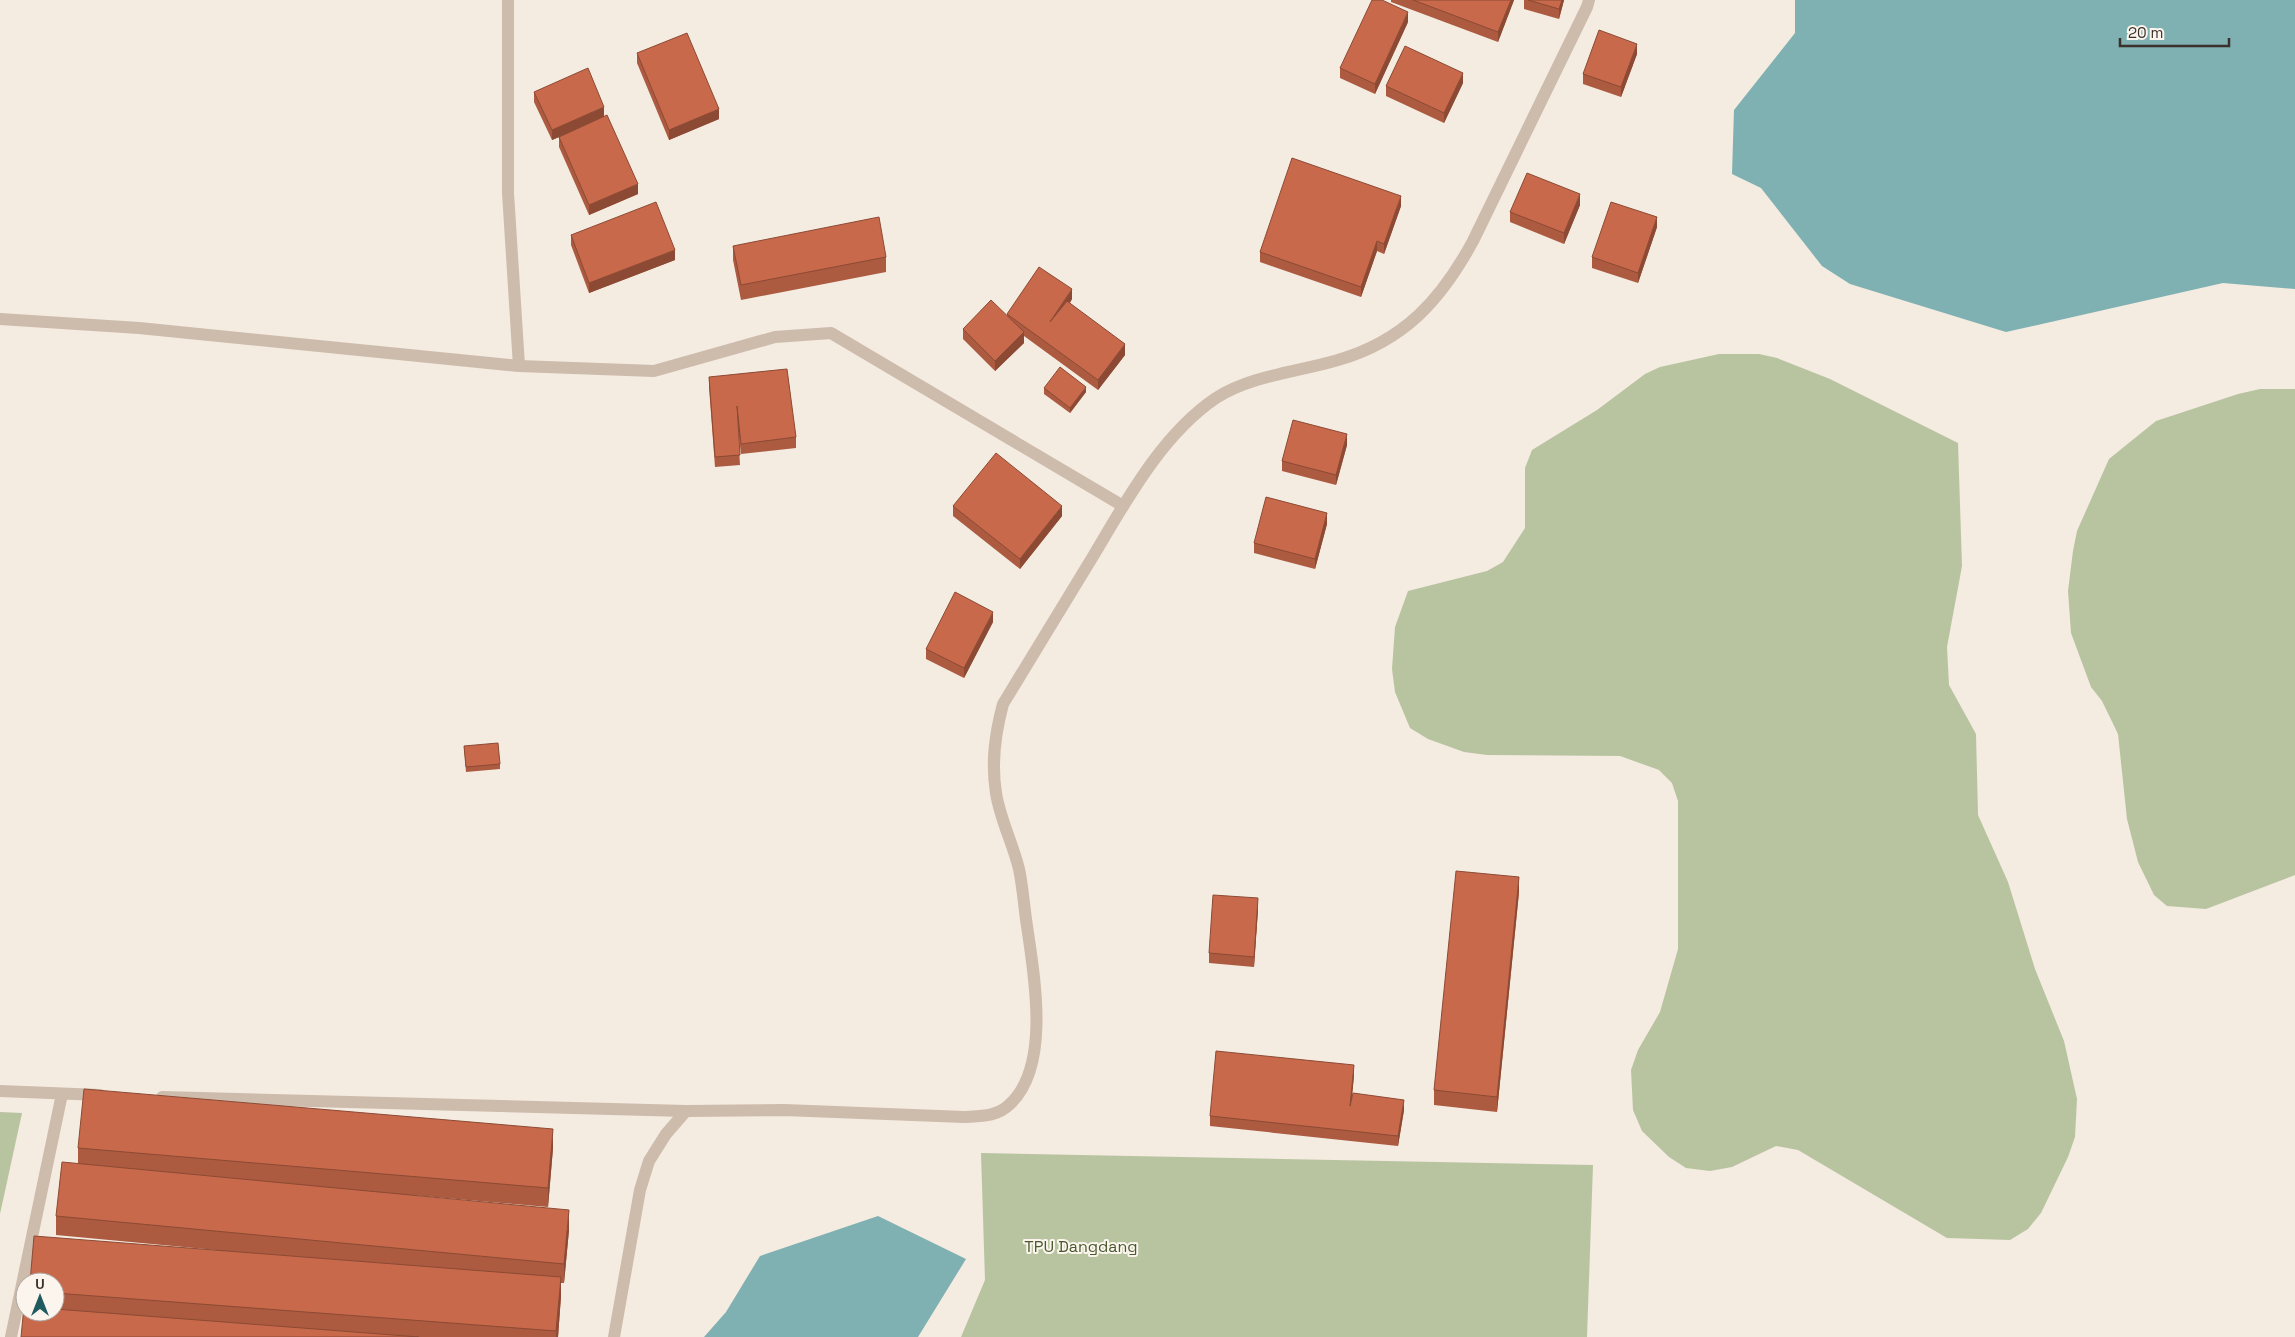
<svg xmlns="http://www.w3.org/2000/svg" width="2295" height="1337" font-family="'Space Grotesk',sans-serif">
<rect width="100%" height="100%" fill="#f4ebe1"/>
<!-- green -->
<g fill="#b8c4a0">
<polygon points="1719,354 1759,354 1777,358 1830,379 1958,443 1962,566 1947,647 1949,685 1976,734 1978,815 2008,882 2035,969 2064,1041 2077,1099 2075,1137 2068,1157 2041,1213 2028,1229 2010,1240 1947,1238 1798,1150 1776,1146 1732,1167 1710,1171 1686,1168 1669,1157 1642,1131 1633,1110 1631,1070 1638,1050 1660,1012 1678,949 1678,801 1672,783 1659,770 1620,756 1487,755 1464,752 1428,739 1410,728 1395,692 1392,669 1395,627 1408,591 1487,571 1503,562 1525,528 1525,468 1532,450 1597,410 1645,374 1660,367"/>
<polygon points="2260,389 2295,389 2295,875 2206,909 2167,906 2154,895 2138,862 2127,819 2118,734 2102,701 2091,687 2071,633 2068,591 2073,551 2077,531 2109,459 2156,421 2238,394"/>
<polygon points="0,1112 22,1113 0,1214"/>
<polygon points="981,1153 1593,1165 1587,1337 961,1337 985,1280"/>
</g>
<!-- water -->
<g fill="#7fb0b2">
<polygon points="1795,0 2295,0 2295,289 2223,283 2006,332 1850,284 1822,266 1761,188 1732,174 1734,110 1795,33"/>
<polygon points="878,1216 966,1259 918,1337 704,1337 726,1312 760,1256"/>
</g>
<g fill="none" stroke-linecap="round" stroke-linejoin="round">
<!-- minor -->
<g stroke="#cdbbac" stroke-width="12">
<polyline points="508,0 508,193 519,366"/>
<polyline points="0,319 139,328 519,366 654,371 775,337 831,333 1123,506"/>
<polyline points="0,1091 100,1095"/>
<polyline points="162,1097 686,1111"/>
<polyline points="11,1337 62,1094"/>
<path d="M614 1337 640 1190 649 1161 666 1134 686 1111 784 1110 964 1117C981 1116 997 1117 1010 1104 1051 1066 1034 975 1027 926 1024 907 1023 888 1019 869 1013 844 1000 819 996 793 991 762 995 734 1003 704 1033 655 1062 607 1092 558 1125 503 1161 435 1216 398 1252 375 1298 372 1338 360 1404 341 1441 300 1473 241L1587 7 1589 0"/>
</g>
</g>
<!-- wall -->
<g fill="#ac5a40">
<polygon points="1391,0 1514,0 1498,42 1391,2"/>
<polygon points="1524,0 1564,0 1559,19 1524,9"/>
<polygon points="1408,22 1375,94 1340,78 1340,68"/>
<polygon points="637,53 719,119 669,140 637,63"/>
<polygon points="1637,54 1621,97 1583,84 1583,74"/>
<polygon points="1463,83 1444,123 1386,96 1386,86"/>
<polygon points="534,92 604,117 638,194 589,215 559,147 559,137 552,140 534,102"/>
<polygon points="1580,205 1564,244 1510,222 1510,212"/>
<polygon points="1401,206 1384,254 1377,251 1361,297 1260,262 1260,252"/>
<polygon points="1657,227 1638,283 1592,268 1592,257"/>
<polygon points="571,235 675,260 589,293 571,245"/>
<polygon points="733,246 886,257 886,272 741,300 733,260"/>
<polygon points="1072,299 1070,303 1125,355 1098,390 1024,336 1024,343 995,371 963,339 963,329 1007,316 1007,314"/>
<polygon points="709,377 796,437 796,448 741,454 738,429 740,465 715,467 709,387"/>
<polygon points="1044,388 1086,392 1070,413 1044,394"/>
<polygon points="1347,445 1336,485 1282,471 1282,461"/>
<polygon points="953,506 1062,516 1020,569 953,516"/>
<polygon points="1327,524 1315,569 1254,553 1254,543"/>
<polygon points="993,622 964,678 926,659 926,649"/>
<polygon points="464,746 500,764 500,769 466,772"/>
<polygon points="1519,892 1497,1112 1434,1105 1434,1090"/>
<polygon points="1258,909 1254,967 1209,963 1209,953"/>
<polygon points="1354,1075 1352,1097 1404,1110 1398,1146 1210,1126 1210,1116"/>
<polygon points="78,1148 553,1148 548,1207 412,1195 569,1230 564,1283 561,1283 561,1296 558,1337 21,1337 55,1312 55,1282 216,1250 56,1235 56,1216 78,1163"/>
</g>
<!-- shaded-wall -->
<g fill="#8c4a34">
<polygon points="1511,0 1514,0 1498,42 1498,32"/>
<polygon points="1562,0 1564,0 1559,19 1559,9"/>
<polygon points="1408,12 1408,22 1375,94 1375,84"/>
<polygon points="1637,44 1637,54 1621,97 1621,87"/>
<polygon points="1463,73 1463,83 1444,123 1444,113"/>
<polygon points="604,107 604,118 552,140 552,130"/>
<polygon points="719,109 719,119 669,140 669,130"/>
<polygon points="638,184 638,194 589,215 589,205"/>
<polygon points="1580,194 1580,205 1564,244 1564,233"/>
<polygon points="1401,196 1401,206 1384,254 1384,244"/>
<polygon points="1657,217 1657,227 1638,283 1638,273"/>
<polygon points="1377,241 1377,251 1361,297 1361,287"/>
<polygon points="675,250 675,260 589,293 589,283"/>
<polygon points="1072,289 1072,299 1050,332 1050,322"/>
<polygon points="1024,332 1024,343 995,371 995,361"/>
<polygon points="1125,344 1125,355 1098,390 1098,380"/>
<polygon points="1086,387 1086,392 1070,413 1070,408"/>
<polygon points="1347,434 1347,445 1336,485 1336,475"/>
<polygon points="1062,506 1062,516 1020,569 1020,559"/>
<polygon points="1327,513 1327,524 1315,569 1315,559"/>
<polygon points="993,612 993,622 964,678 964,668"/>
<polygon points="1519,877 1519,892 1497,1112 1497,1097"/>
<polygon points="1258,898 1258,909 1254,967 1254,957"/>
<polygon points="1354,1065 1354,1075 1350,1116 1350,1106"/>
<polygon points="1404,1100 1404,1110 1398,1146 1398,1136"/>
<polygon points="553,1129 553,1148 548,1207 548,1188"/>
<polygon points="569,1210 569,1230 564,1283 564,1264"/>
<polygon points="561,1277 561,1296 558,1337 556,1337"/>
</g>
<!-- building -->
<g fill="#c8694b" stroke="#8c4a34">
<polygon points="1372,0 1382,0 1408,12 1375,84 1340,68"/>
<polygon points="1413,0 1511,0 1498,32"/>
<polygon points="1528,0 1562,0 1559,9"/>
<polygon points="1599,30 1637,44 1621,87 1583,74"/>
<polygon points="687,33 719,109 669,130 637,53"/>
<polygon points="1405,46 1463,73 1444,113 1386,86"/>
<polygon points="588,68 604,107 552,130 534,92"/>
<polygon points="607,115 638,184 589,205 559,137"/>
<polygon points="1292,158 1401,196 1384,244 1377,241 1361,287 1260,252"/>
<polygon points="1527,173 1580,194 1564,233 1510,212"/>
<polygon points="656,202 675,250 589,283 571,235"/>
<polygon points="1611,202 1657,217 1638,273 1592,257"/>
<polygon points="879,217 886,257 741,285 733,246"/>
<polygon points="1039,267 1072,289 1050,322 1067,301 1125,344 1098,380 1007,314"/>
<polygon points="991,300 1024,332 995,361 963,329"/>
<polygon points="1060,367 1086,387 1070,408 1044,388"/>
<polygon points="787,369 796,437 741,444 737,406 740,455 715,457 709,377"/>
<polygon points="1293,420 1347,434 1336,475 1282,461"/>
<polygon points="996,453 1062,506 1020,559 953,506"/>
<polygon points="1266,497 1327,513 1315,559 1254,543"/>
<polygon points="955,592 993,612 964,668 926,649"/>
<polygon points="498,743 500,764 466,767 464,746"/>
<polygon points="1456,871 1519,877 1497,1097 1434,1090"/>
<polygon points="1213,895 1258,898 1254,957 1209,953"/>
<polygon points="1216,1051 1354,1065 1350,1106 1353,1093 1404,1100 1398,1136 1210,1116"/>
<polygon points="84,1089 553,1129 548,1188 78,1148"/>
<polygon points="62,1162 569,1210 564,1264 56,1216"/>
<polygon points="34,1236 561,1277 556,1331 55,1293 55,1282 30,1282"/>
<polygon points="24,1306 25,1306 25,1312 55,1312 55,1309 419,1337 21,1337"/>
</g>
<g text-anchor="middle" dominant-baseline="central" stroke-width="4" stroke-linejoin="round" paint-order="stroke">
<!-- park labels -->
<g font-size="16" fill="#4a5a2e" stroke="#fbf5ee">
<text x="1081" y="1246">TPU Dangdang</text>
</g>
</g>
<!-- north arrow -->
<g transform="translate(40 1297)"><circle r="24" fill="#fbf5ee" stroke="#aea6a0"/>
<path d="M0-4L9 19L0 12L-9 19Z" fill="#1f5a5e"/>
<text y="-8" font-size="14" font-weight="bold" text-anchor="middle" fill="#3b302b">U</text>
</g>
<!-- scale -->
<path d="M2120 38v8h109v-8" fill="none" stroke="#3b302b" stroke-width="2.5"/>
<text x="2128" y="38" font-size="15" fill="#3b302b" stroke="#fbf5ee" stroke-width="4" paint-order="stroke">20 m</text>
</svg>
